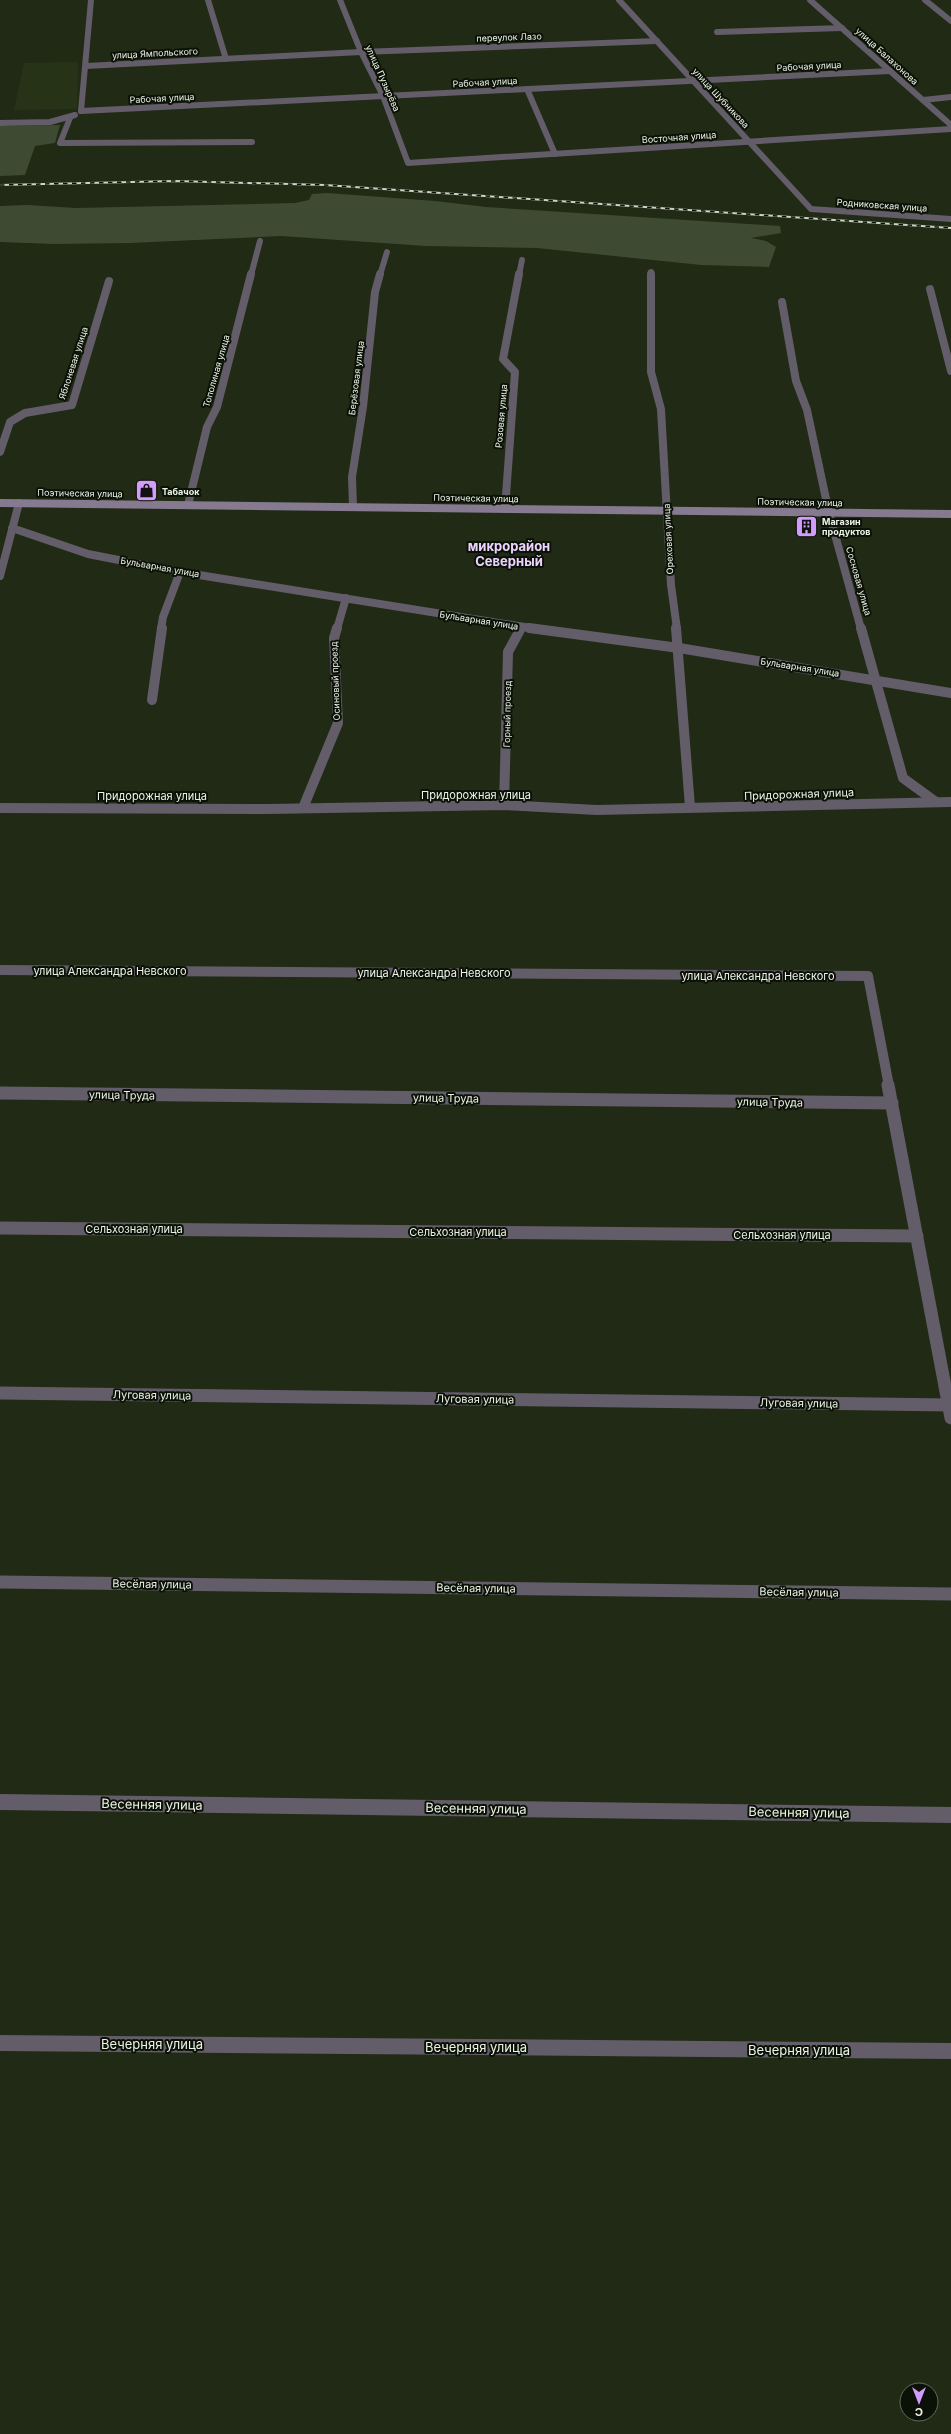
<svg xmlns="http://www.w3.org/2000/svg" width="951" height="2434" font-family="Inter,sans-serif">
<rect width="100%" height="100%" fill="#202a15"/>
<!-- built -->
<polygon fill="#263317" points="78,62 77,109 14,110 24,63"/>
<!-- green -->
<g fill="#3e4b32">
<polygon points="60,125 55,143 35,146 25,175 0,176 0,126"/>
<polygon points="327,193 435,201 486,207 780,226 781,233 751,238 766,241 776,247 769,267 701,265 537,248 426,246 281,236 130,243 54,244 0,242 0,206 27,205 76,208 295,203 309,200 312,194"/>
</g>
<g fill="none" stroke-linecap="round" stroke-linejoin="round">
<!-- street-far4 -->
<g stroke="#635c69" stroke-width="6">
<polyline points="208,0 226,59"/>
<polyline points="340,0 361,52 383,96 408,163 951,129"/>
<polyline points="619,0 811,209 951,219"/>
<polyline points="810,0 951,125"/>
<polyline points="925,0 951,21"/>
<polyline points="717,32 842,28"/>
<polyline points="86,66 361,52 657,41"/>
<polyline points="527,89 555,154"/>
<polyline points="923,100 951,97"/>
<polyline points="81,111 890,71"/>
<polyline points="81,111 91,0"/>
<polyline points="70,118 60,143 252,142"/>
<polyline points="0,123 50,122 75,115"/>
<polyline points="651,272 651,275"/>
<polyline points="251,275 260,241"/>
<polyline points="380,275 387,252"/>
<polyline points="519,275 522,260"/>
</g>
<!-- street-far3 -->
<g stroke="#635c69" stroke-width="8">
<polyline points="651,274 651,372 661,409 671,585 677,629"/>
<polyline points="930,289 951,371"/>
<polyline points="782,302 796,381 807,410 829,513 861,629"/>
<polyline points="0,452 10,422 25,413 72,405 109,281"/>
<polyline points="188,505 207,427 217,407 251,274"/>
<polyline points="353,507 352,477 363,407 375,292 380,274"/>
<polyline points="505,509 515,372 503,359 519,274"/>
<polyline points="12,528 88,554 180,572 537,629"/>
<polyline points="0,576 19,503"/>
<polyline points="161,629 163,617 180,572"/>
<polyline points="337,629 346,598"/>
<polyline points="521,629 522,627"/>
</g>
<!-- street-far2 -->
<g stroke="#635c69" stroke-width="10">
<polyline points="529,628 679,648 951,693"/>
<polyline points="676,628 690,807"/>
<polyline points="861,628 903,778 936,802"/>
<polyline points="152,700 162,628"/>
<polyline points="504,805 508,652 521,628"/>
<polyline points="0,808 268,809 504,805 597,810 951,802"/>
<polyline points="303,808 338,723 334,638 337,628"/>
<polyline points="0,970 868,976 889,1086"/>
</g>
<!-- street-far1 -->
<g stroke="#635c69" stroke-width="13">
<polyline points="888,1085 951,1418"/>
<polyline points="0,1093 892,1103"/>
<polyline points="0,1228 917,1236"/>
<polyline points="0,1393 951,1405"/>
<polyline points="0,1582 951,1594"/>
</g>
<!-- street -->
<g stroke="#635c69" stroke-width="16">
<polyline points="0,1802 951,1815"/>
<polyline points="0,2043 951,2051"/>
</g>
<!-- secondary -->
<polyline stroke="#857a8f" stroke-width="8" points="0,503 951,514"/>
<defs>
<polyline id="rail" points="0,185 175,181 325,185 951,228"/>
</defs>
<!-- rail casing -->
<use href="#rail" stroke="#ccd4c5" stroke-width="2"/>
<!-- rail -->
<use href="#rail" stroke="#0c1108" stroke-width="1.5" stroke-dasharray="4.5" stroke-linecap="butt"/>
</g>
<!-- icons -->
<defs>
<symbol id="shop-square" viewBox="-11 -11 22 22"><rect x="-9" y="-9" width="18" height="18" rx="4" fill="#d29cfd" stroke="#0c1108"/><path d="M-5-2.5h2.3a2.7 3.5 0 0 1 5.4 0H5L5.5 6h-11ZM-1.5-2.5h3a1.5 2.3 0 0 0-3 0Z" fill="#111"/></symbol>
<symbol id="building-square" viewBox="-11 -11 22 22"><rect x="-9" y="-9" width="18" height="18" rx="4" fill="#d29cfd" stroke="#0c1108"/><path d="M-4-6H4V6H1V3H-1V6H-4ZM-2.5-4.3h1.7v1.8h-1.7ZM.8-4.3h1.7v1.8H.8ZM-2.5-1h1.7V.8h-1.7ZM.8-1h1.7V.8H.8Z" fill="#111"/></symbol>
</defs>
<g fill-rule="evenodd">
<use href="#shop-square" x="134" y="478" width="25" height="25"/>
<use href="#building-square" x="794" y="514" width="25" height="25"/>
</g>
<g text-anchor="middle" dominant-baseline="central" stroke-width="4" stroke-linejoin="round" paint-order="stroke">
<!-- far-street labels -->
<g font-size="9" fill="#ebf3e5" stroke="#0c1108">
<text transform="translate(509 37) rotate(-2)">переулок Лазо</text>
<text transform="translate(155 53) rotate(-3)">улица Ямпольского</text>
<text transform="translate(887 56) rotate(42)">улица Балахонова</text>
<text transform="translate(809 66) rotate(-3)">Рабочая улица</text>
<text transform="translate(383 78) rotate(66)">улица Пузырёва</text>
<text transform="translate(485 82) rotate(-3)">Рабочая улица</text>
<text transform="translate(162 98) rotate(-3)">Рабочая улица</text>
<text transform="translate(721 98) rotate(47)">улица Шубникова</text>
<text transform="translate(679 137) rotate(-4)">Восточная улица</text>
<text transform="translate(882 205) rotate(4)">Родниковская улица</text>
<text transform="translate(73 363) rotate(-72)">Яблоневая улица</text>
<text transform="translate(216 371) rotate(-74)">Тополиная улица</text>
<text transform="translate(356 378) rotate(-83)">Берёзовая улица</text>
<text transform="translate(501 416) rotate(-85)">Розовая улица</text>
<text transform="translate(80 493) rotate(1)">Поэтическая улица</text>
<text transform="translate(476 498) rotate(1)">Поэтическая улица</text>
<text transform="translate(800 502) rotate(1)">Поэтическая улица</text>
<text transform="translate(668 539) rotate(-93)">Ореховая улица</text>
<text transform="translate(160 567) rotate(10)">Бульварная улица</text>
<text transform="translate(859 581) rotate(74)">Сосновая улица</text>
<text transform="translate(479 620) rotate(9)">Бульварная улица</text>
<text transform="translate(800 667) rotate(9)">Бульварная улица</text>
<text transform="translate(335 681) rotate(-92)">Осиновый проезд</text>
<text transform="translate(507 714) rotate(-89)">Горный проезд</text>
</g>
<!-- far-poi labels -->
<g font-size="9" font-weight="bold" fill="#ebf3e5" stroke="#0c1108" text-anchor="start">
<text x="162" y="491">Табачок</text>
<text x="822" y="521">Магазин<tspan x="822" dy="10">продуктов</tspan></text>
</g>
<!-- street labels -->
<g font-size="11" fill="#ebf3e5" stroke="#0c1108">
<text transform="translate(799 794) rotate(-2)">Придорожная улица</text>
<text x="476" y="795">Придорожная улица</text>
<text x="152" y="796">Придорожная улица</text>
<text x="110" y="971">улица Александра Невского</text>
<text x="434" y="973">улица Александра Невского</text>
<text x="758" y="976">улица Александра Невского</text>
<text transform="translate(122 1095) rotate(1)">улица Труда</text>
<text transform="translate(446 1098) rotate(1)">улица Труда</text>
<text transform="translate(770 1102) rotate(1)">улица Труда</text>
<text x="134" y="1229">Сельхозная улица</text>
<text x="458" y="1232">Сельхозная улица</text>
<text x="782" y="1235">Сельхозная улица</text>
<text transform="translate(152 1395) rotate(1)">Луговая улица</text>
<text transform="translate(475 1399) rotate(1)">Луговая улица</text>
<text transform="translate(799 1403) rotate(1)">Луговая улица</text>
<text transform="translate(152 1584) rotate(1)">Весёлая улица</text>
<text transform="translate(476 1588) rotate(1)">Весёлая улица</text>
<text transform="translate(799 1592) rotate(1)">Весёлая улица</text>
</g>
<!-- far-district labels -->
<g font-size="13" font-weight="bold" fill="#ebd5fe" stroke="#0c1108">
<text x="509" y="546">микрорайон<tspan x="509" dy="15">Северный</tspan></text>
</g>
<!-- near-street labels -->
<g font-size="13" fill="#ebf3e5" stroke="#0c1108">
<text transform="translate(152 1804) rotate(1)">Весенняя улица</text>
<text transform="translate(476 1808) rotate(1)">Весенняя улица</text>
<text transform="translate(799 1812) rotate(1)">Весенняя улица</text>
<text x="152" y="2044">Вечерняя улица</text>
<text x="476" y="2047">Вечерняя улица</text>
<text x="799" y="2050">Вечерняя улица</text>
</g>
</g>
<!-- north arrow -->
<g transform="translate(919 2402) rotate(180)"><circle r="19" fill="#0c1108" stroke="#656b60"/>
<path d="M0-3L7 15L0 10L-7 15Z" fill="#d29cfd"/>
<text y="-6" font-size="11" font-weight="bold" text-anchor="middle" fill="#ebf3e5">С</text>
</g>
</svg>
